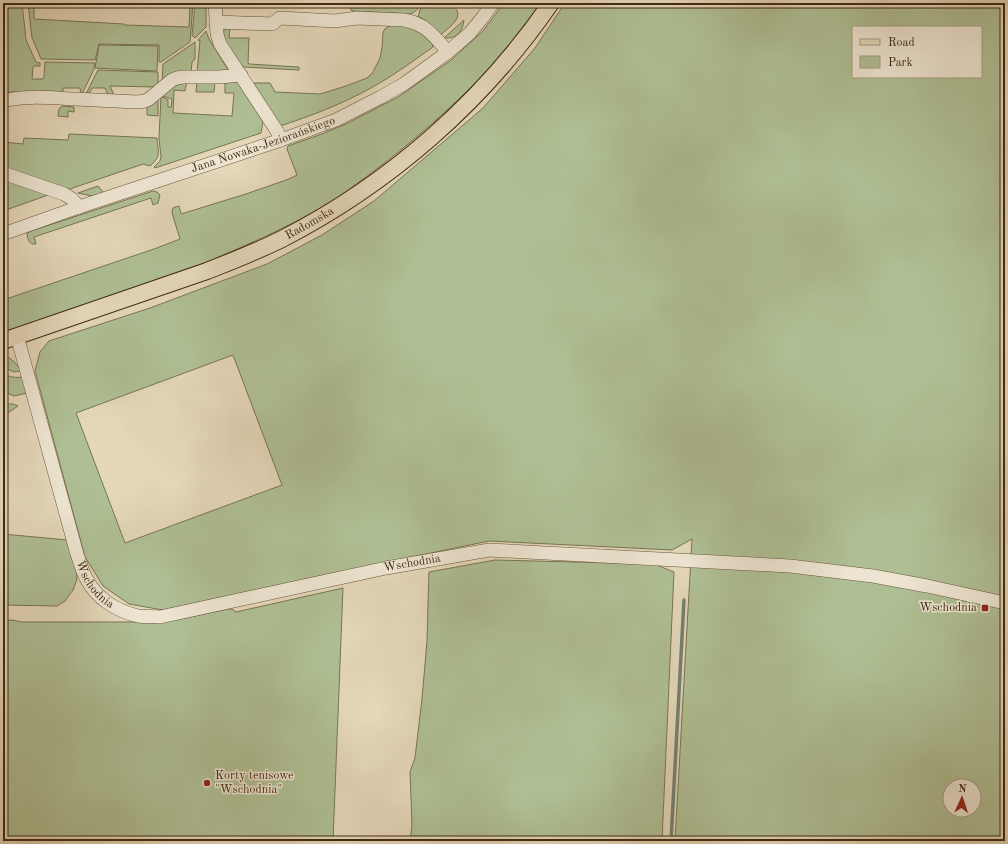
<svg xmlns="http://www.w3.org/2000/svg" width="1008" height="844" font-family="'Old Standard TT',serif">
<rect width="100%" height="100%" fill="#e4d7ba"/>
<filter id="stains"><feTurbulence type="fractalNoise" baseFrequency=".005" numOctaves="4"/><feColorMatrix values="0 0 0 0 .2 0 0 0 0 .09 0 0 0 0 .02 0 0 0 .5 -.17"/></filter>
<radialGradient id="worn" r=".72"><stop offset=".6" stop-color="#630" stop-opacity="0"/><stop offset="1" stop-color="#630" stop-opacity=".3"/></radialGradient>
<!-- green -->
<g fill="#afbf94" stroke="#787552" fill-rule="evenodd">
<polygon points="3,3 22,3 26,40 36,62 40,63 40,66 34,66 33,67 32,79 42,79 44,78 45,62 95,63 94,69 82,94 81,95 80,88 63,88 63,94 20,94 18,92 3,92"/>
<polygon points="28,3 34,3 34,19 124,24 125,25 189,27 190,6 179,5 179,3 193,3 190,42 161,62 159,62 159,45 99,44 95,60 41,59 32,38"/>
<polygon points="195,3 206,3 206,27 195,38 192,35"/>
<path d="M349 3H420C418 10 416 12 409 14L352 11 350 8Z"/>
<path d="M422 3C429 3 442 2 448 3 455 5 461 13 456 20 452 26 445 31 440 35 433 28 428 20 418 17Z"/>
<path d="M504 3H541C521 29 502 55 480 78 445 114 406 147 366 177 353 186 340 197 326 205 286 228 244 247 201 264L3 333V300L154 249 180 239 172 213 173 208 175 207 179 206 181 214 246 194 289 179 297 175 287 149 288 146 322 134 346 124 398 97 450 61 483 31Z"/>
<path d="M565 3H1005V841H675L692 539 672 550 489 541 310 578 163 610 129 604 103 586 85 557 35 371 40 352 49 341 150 308 267 264 322 235 374 201 483 108 535 48ZM853 27H981V77H853ZM233 355 282 485 125 543 76 413ZM950 786H974V810H950Z"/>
<path d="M464 20C463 32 456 39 444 38Z"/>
<path d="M392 25H407L418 30 432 43 433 47C413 61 393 76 371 88 342 104 311 116 280 126L255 86 254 83H270L275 92 320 94 343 87 367 78 373 72 380 58 382 48 383 32 385 29 389 26Z"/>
<polygon points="230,27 229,38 249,38 248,63 249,64 299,67 299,70 243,67 225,41 223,32 227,28"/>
<polygon points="206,31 209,39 227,68 228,69 225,72 197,72 200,41 198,40"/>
<polygon points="195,42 195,59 192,62 191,73 162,83 163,64"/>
<polygon points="99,45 158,46 157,71 95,68"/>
<polygon points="98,70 158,72 158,86 156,87 110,86 114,95 108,95 105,88 92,88 88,95 86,94"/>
<polygon points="187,81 185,91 174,90 173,113 232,116 234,93 225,93 225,83 237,82 239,83 263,122 261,133 155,168 154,167 160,161 161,157 159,138 161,96 168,100 168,107 171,107 172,99 168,98 161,95 165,90"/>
<polygon points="197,81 215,83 214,92 196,92"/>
<polygon points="158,97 158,116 147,115 147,106"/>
<polygon points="62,106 74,107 74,112 68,111 68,117 58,116 59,109"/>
<path d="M69 134 157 138C158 152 162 156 150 166L143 164 67 190 3 169V142L23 144 24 138 68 140Z"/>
<polygon points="3,178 51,194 3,211"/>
<polygon points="98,186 104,193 92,196 78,193"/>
<path d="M153 191 157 192 160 195 158 203 153 205 151 198 34 237 36 244C29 245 28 240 27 233L31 231Z"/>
<path d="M3 355C11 358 17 363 21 371L14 372 3 367Z"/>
<path d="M3 374C10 377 15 378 22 377L27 393 14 396 3 391Z"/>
<polygon points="3,404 13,404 18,406 3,416"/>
<polygon points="3,534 67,540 76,567 77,579 73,590 65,601 57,606 3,605"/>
<polygon points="495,560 654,564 674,572 662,841 410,841 412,825 410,772 415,758 422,699 427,641 429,572"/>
<polygon points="343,588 333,841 3,841 3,621 12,620 22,622 156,622 180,619 228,609 232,609 236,612"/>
</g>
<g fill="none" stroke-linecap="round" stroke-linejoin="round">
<!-- stream -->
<polyline stroke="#738170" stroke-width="3.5" points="671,841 684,600"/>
<defs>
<g id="minor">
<polyline points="215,3 217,34 220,44 277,131 281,140"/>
<path d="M216 22 272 24 280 18 335 21 357 18 404 20C425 23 435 37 448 52"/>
<path d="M3 101C25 95 52 98 75 99 95 100 116 101 137 102L145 101 149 99 172 80 177 78 183 77H220L241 75"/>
<polyline points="3,173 64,194 72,199 79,207"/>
<path id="s1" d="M3 234 79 207 281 140 336 120 381 97 404 84 448 52 470 33 483 17 493 3"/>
<path id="s2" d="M17 336 77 554C80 562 82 571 86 578 96 598 116 611 138 616 145 617 153 616 160 617L386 568 489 550 790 566 873 576 927 586 1005 603"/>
</g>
<g id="major">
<path id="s3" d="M3 341 207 271C232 261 258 251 282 239 389 184 483 102 551 3"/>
</g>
</defs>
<!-- minor casing -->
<use href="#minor" stroke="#6a563b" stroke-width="14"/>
<!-- major casing -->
<use href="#major" stroke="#412b11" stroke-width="18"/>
<!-- minor -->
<use href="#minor" stroke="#ede5d2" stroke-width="13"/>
<!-- major -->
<use href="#major" stroke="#e4d7ba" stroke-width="16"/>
</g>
<!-- markers -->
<g fill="#8f2418" stroke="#ede5d2" stroke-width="1.5">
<rect x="981" y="604" width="8" height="8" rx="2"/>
<circle cx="207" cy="783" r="4"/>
</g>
<g text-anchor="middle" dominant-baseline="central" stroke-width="3" stroke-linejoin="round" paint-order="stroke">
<!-- street labels -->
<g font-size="12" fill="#412b11" stroke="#ede5d2">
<text stroke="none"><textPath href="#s1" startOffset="275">Jana Nowaka-Jeziorańskiego</textPath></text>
<text stroke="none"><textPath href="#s3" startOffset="329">Radomska</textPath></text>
<text stroke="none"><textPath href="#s2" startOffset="598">Wschodnia</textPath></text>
<text stroke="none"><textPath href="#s2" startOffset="262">Wschodnia</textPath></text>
</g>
<!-- poi labels -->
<g font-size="12" fill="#412b11" stroke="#ede5d2" text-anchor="end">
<text x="977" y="608">Wschodnia</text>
<text x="215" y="776" text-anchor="start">Korty tenisowe<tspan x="215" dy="14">"Wschodnia"</tspan></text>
</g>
</g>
<!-- margin -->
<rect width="1008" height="844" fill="none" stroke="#e4d7ba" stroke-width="16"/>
<rect x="4" y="4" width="1000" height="836" fill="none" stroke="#412b11" stroke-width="2"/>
<rect x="8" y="8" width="992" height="828" fill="none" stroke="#412b11"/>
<!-- legend -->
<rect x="852" y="26" width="130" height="52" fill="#ede5d2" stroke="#a89b85"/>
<rect x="860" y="39" width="20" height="6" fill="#e4d7ba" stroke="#a89b85"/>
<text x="888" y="46" font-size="12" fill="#412b11">Road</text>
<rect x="860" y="56" width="20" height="12" fill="#afbf94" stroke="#a89b85"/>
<text x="888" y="66" font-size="12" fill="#412b11">Park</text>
<!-- north arrow -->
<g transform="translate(962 798) rotate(3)"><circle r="19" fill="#ede5d2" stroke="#a89b85"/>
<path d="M0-3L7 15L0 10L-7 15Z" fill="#8f2418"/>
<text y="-6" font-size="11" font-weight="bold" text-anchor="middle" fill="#412b11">N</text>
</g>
<rect width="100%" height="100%" filter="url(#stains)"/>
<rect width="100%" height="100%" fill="url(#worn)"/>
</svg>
